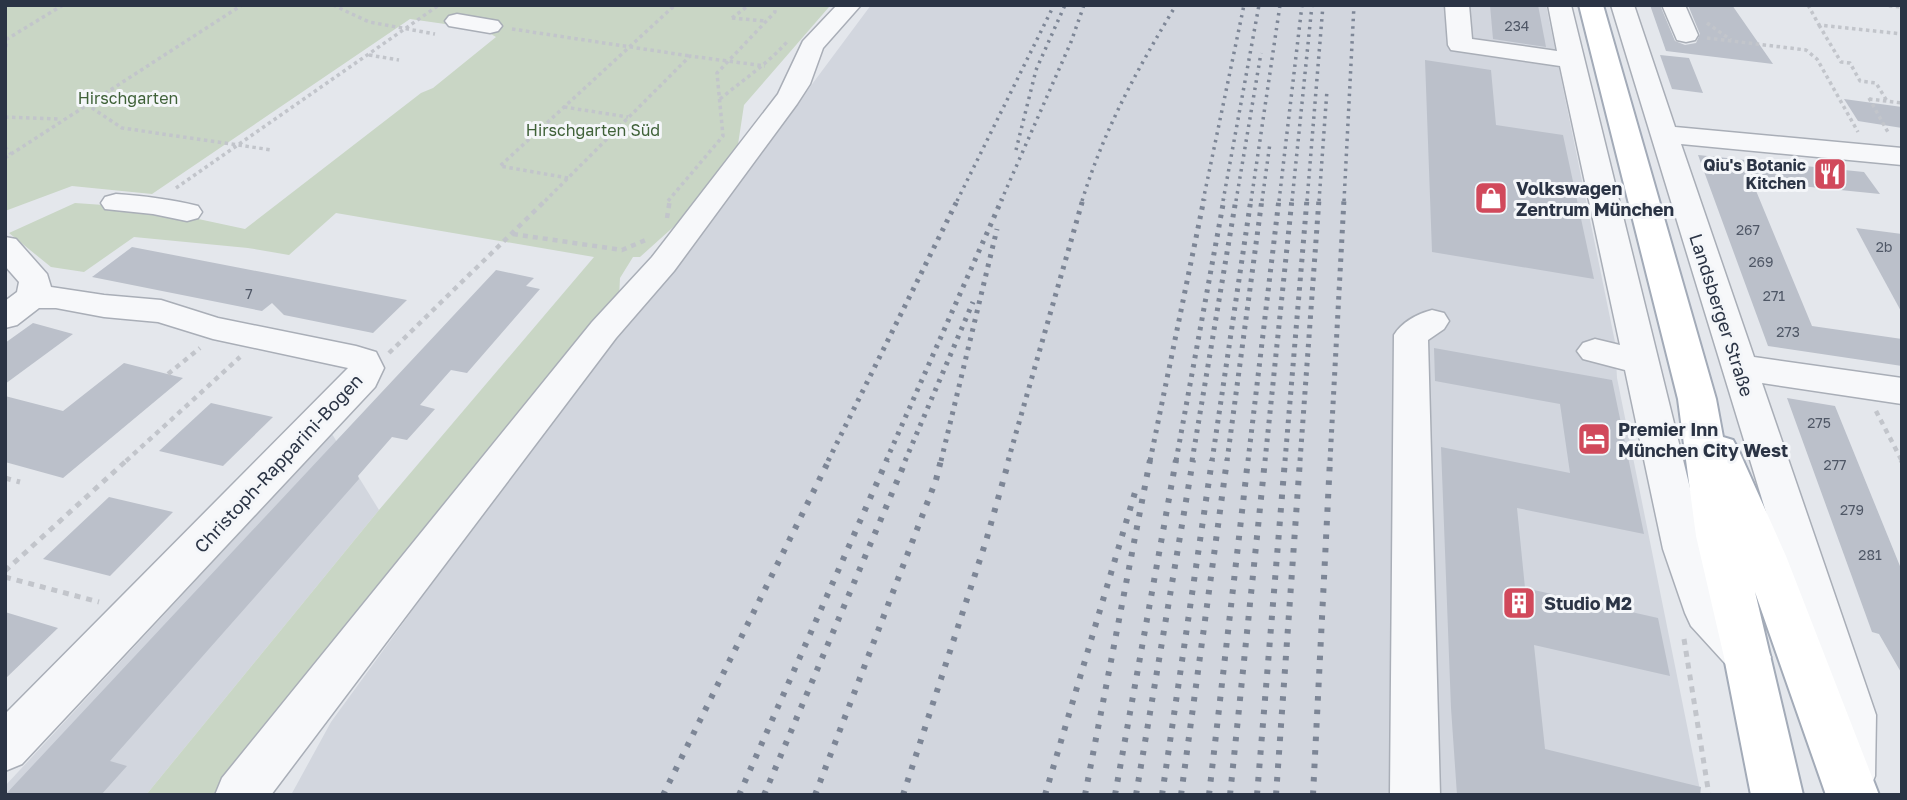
<svg xmlns="http://www.w3.org/2000/svg" width="1907" height="800" font-family="'Golos Text',sans-serif">
<rect width="100%" height="100%" fill="#e4e7ec"/>
<!-- built -->
<g fill="#d2d6de">
<polygon points="871,5 1546,5 1615,342 1617,378 1701,795 291,795 331,722 575,387 694,243"/>
<polygon points="332,434 379,510 146,795 5,795 5,786"/>
</g>
<!-- green -->
<polygon fill="#c9d6c5" points="5,5 828,5 829,7 744,105 737,151 680,221 640,257 633,257 620,278 619,298 230,795 146,795 379,510 594,257 336,213 289,255 248,248 134,237 84,272 51,267 9,233 75,203 147,208 245,229 421,93 433,88 496,37 491,34 494,31 410,19 152,194 72,186 5,211"/>
<!-- building -->
<g fill="#bbc0ca">
<polygon points="1490,5 1538,5 1546,47 1493,39"/>
<polygon points="1650,5 1660,5 1675,41 1685,45 1696,43 1700,34 1688,5 1732,5 1773,64 1666,51"/>
<polygon points="1660,55 1689,58 1703,93 1672,89"/>
<polygon points="1425,60 1491,70 1496,125 1563,135 1594,279 1432,252"/>
<polygon points="1844,99 1902,107 1902,128 1858,121"/>
<polygon points="1698,155 1864,172 1880,194 1752,181 1812,326 1902,339 1902,366 1768,346"/>
<polygon points="1856,228 1902,234 1902,313 1872,258"/>
<polygon points="132,247 407,300 373,333 284,315 272,303 262,311 92,277"/>
<polygon points="496,270 534,278 526,286 540,289 467,373 451,370 420,405 435,409 407,440 392,437 358,476 359,479 110,761 127,766 101,795 5,795"/>
<polygon points="33,323 73,334 5,384 5,343"/>
<polygon points="1434,348 1612,380 1644,534 1517,508 1525,588 1658,618 1670,676 1534,645 1545,749 1701,787 1700,795 1457,795 1451,708 1441,447 1570,473 1560,404 1435,381"/>
<polygon points="124,363 183,378 63,478 5,462 5,396 63,411"/>
<polygon points="1787,398 1835,406 1902,571 1902,674 1879,634 1872,632"/>
<polygon points="211,403 273,417 223,466 159,451"/>
<polygon points="109,497 173,512 110,576 43,559"/>
<polygon points="5,612 58,628 5,679"/>
</g>
<g fill="none" stroke-linecap="round" stroke-linejoin="round">
<defs>
<g id="minor">
<polygon points="837,5 861,5 823,48 810,84 797,104 674,271 616,338 271,795 215,795 222,778 592,322 652,257 778,94 803,41"/>
<polygon points="1445,5 1469,5 1472,39 1557,51 1548,5 1571,5 1705,549 1725,602 1764,643 1771,657 1764,671 1748,677 1732,671 1691,626 1685,613 1663,549 1625,370 1583,359 1577,351 1583,343 1595,339 1620,345 1560,66 1451,50 1448,45"/>
<polygon points="1611,5 1634,5 1675,127 1902,148 1902,165 1681,144 1754,357 1902,378 1902,404 1762,383 1876,715 1875,776 1868,793 1863,795 1832,793 1825,776 1828,715"/>
<polygon points="1662,5 1685,5 1698,35 1695,40 1686,42 1677,40"/>
<polygon points="457,14 498,21 502,26 498,31 490,33 449,26 445,21 449,16"/>
<path d="M116 194C144 196 170 199 198 206L202 212 198 218 187 221 153 214 105 209 101 203 105 197Z"/>
<polygon points="5,237 16,239 47,274 51,287 104,295 161,300 218,318 356,346 376,352 384,368 375,387 22,764 5,771 5,714 348,368 213,339 158,322 104,317 56,308 39,308 17,325 5,328 5,301 17,292 19,282 5,266"/>
<path d="M1432 310 1444 313 1449 321 1444 329 1428 340 1440 795H1390L1394 335C1402 322 1417 314 1432 310Z"/>
</g>
<polygon id="major" points="1579,5 1603,5 1716,399 1723,437 1733,440 1739,451 1786,556 1879,795 1826,795 1755,592 1803,795 1751,795 1724,657 1696,536 1678,399"/>
</defs>
<!-- minor casing -->
<use href="#minor" stroke="#a9aeb7" stroke-width="3"/>
<!-- major casing -->
<use href="#major" stroke="#a3abb8" stroke-width="4"/>
<!-- path-far2 -->
<g stroke="#c2c5cb" stroke-width="3.5" stroke-dasharray="3.5 3.5" stroke-linecap="butt">
<polyline points="333,5 369,22 435,34"/>
<polyline points="1808,5 1819,25 1902,34"/>
<polyline points="1882,5 1902,7"/>
<polyline points="732,18 765,21"/>
<polyline points="732,18 749,5"/>
<polyline points="1707,23 1731,40"/>
<polyline points="1819,25 1841,62 1850,63 1860,81 1876,83 1887,101"/>
<polyline points="512,29 690,56"/>
<polyline points="1707,38 1806,50 1817,59 1858,132"/>
<polyline points="5,54 7,39 63,5"/>
<polyline points="369,55 399,60"/>
<polyline points="1869,98 1889,134"/>
<path d="M720 99C743 80 767 64 787 42"/>
<polyline points="1869,99 1902,103"/>
<polyline points="86,104 122,128 272,150"/>
<polyline points="564,107 628,117"/>
<polyline points="5,117 60,119"/>
<polyline points="5,147 11,154"/>
<polyline points="5,158 242,5"/>
<polyline points="568,178 500,166 675,5"/>
<polyline points="176,188 439,5"/>
<polyline points="545,201 690,56 765,66"/>
<polyline points="668,201 723,136 717,73 775,12 774,5"/>
</g>
<!-- path-far1 -->
<g stroke="#c2c5cb" stroke-width="4.5" stroke-dasharray="5 5" stroke-linecap="butt">
<polyline points="667,218 670,199"/>
<polyline points="513,234 622,250 648,239"/>
<polyline points="389,353 547,199"/>
<polyline points="168,374 200,348"/>
<polyline points="1876,411 1902,461"/>
<polyline points="126,461 240,357"/>
</g>
<!-- path -->
<g stroke="#c2c5cb" stroke-width="5" stroke-dasharray="6 6" stroke-linecap="butt">
<polyline points="1901,460 1902,462"/>
<polyline points="5,478 20,482"/>
<polyline points="5,571 127,460"/>
<polyline points="5,577 99,602"/>
<polyline points="1684,639 1709,795"/>
</g>
<!-- minor -->
<use href="#minor" fill="#f7f8fa" fill-rule="evenodd"/>
<!-- major -->
<use href="#major" fill="#fff" fill-rule="evenodd"/>
<!-- rail-far2 -->
<g stroke="#7d8696" stroke-width="3.5" stroke-dasharray="2.5 5" stroke-linecap="butt">
<polyline points="1016,150 1036,70 1065,5"/>
<polyline points="957,201 1054,5"/>
<polyline points="1001,201 1071,42 1084,5"/>
<path d="M1082 201C1105 127 1137 70 1176 5"/>
<polyline points="1203,201 1244,5"/>
<polyline points="1223,201 1259,5"/>
<polyline points="1236,201 1261,53"/>
<polyline points="1251,201 1280,5"/>
<polyline points="1262,201 1270,143"/>
<polyline points="1279,201 1302,5"/>
<polyline points="1292,201 1312,5"/>
<polyline points="1307,201 1323,5"/>
<polyline points="1319,201 1327,90"/>
<polyline points="1344,201 1354,5"/>
</g>
<!-- rail-far1 -->
<g stroke="#7d8696" stroke-width="5" stroke-dasharray="3.5 6" stroke-linecap="butt">
<polyline points="828,461 958,199"/>
<polyline points="886,461 1002,199"/>
<polyline points="905,461 973,302"/>
<polyline points="941,461 997,229"/>
<polyline points="1008,461 1083,199"/>
<polyline points="1150,461 1204,199"/>
<polyline points="1176,461 1224,199"/>
<polyline points="1192,461 1236,199"/>
<polyline points="1212,461 1251,199"/>
<polyline points="1227,461 1262,199"/>
<polyline points="1248,461 1279,199"/>
<polyline points="1265,461 1292,199"/>
<polyline points="1285,461 1307,199"/>
<polyline points="1300,461 1319,199"/>
<polyline points="1330,461 1344,199"/>
</g>
<!-- rail -->
<g stroke="#7d8696" stroke-width="6" stroke-dasharray="4.5 9" stroke-linecap="butt">
<polyline points="663,795 829,460"/>
<polyline points="739,795 887,460"/>
<polyline points="764,795 906,460"/>
<polyline points="815,795 936,480 941,460"/>
<polyline points="903,795 986,541 1009,460"/>
<polyline points="1045,795 1136,489"/>
<polyline points="1085,795 1150,460"/>
<polyline points="1115,795 1176,460"/>
<polyline points="1136,795 1193,460"/>
<polyline points="1162,795 1212,460"/>
<polyline points="1181,795 1227,460"/>
<polyline points="1209,795 1248,460"/>
<polyline points="1230,795 1265,460"/>
<polyline points="1257,795 1285,460"/>
<polyline points="1276,795 1300,460"/>
<polyline points="1313,795 1330,460"/>
</g>
</g>
<!-- icons -->
<defs>
<symbol id="restaurant-square" viewBox="-11 -11 22 22"><rect x="-9" y="-9" width="18" height="18" rx="4" fill="#d1495b" stroke="#f4f6f9"/><path d="M-5-6h1v4h1v-4h1v4h1v-4h1v5L-1.5 .5V6h-2V.5L-5-1ZM5-6V6H3V1.5H1.5Q1.5-4 5-6Z" fill="#fff"/></symbol>
<symbol id="shop-square" viewBox="-11 -11 22 22"><rect x="-9" y="-9" width="18" height="18" rx="4" fill="#d1495b" stroke="#f4f6f9"/><path d="M-5-2.5h2.3a2.7 3.5 0 0 1 5.4 0H5L5.5 6h-11ZM-1.5-2.5h3a1.5 2.3 0 0 0-3 0Z" fill="#fff"/></symbol>
<symbol id="hotel-square" viewBox="-11 -11 22 22"><rect x="-9" y="-9" width="18" height="18" rx="4" fill="#d1495b" stroke="#f4f6f9"/><path d="M-6-4.5h1.5V1H6V5H4.5V3h-9V5H-6ZM-4 0a1.8 1.8 0 1 1 3.6 0ZM.5 0V-2.5h3Q6-2.5 6 0Z" fill="#fff"/></symbol>
<symbol id="building-square" viewBox="-11 -11 22 22"><rect x="-9" y="-9" width="18" height="18" rx="4" fill="#d1495b" stroke="#f4f6f9"/><path d="M-4-6H4V6H1V3H-1V6H-4ZM-2.5-4.3h1.7v1.8h-1.7ZM.8-4.3h1.7v1.8H.8ZM-2.5-1h1.7V.8h-1.7ZM.8-1h1.7V.8H.8Z" fill="#fff"/></symbol>
</defs>
<g fill-rule="evenodd">
<use href="#restaurant-square" x="1811" y="155" width="38" height="38"/>
<use href="#shop-square" x="1472" y="179" width="38" height="38"/>
<use href="#hotel-square" x="1575" y="420" width="38" height="38"/>
<use href="#building-square" x="1500" y="584" width="38" height="38"/>
</g>
<g text-anchor="middle" dominant-baseline="central" stroke-width="6" stroke-linejoin="round" paint-order="stroke">
<!-- number labels -->
<g font-size="14" fill="#4f5766">
<text x="1517" y="25">234</text>
<text x="1748" y="229">267</text>
<text x="1884" y="246">2b</text>
<text x="1761" y="261">269</text>
<text x="249" y="293">7</text>
<text x="1774" y="295">271</text>
<text x="1788" y="331">273</text>
<text x="1819" y="422">275</text>
<text x="1835" y="464">277</text>
<text x="1852" y="509">279</text>
<text x="1870" y="554">281</text>
</g>
<!-- far-park labels -->
<g font-size="16" fill="#3f6138" stroke="#f4f6f9">
<text x="128" y="98">Hirschgarten</text>
<text x="593" y="130">Hirschgarten Süd</text>
</g>
<!-- far-poi labels -->
<g font-size="16" font-weight="bold" fill="#2b3445" stroke="#f4f6f9" text-anchor="end">
<text x="1806" y="165">Qiu's Botanic<tspan x="1806" dy="18">Kitchen</tspan></text>
</g>
<!-- poi labels -->
<g font-size="18" font-weight="bold" fill="#2b3445" stroke="#f4f6f9" text-anchor="start">
<text x="1516" y="188">Volkswagen<tspan x="1516" dy="21">Zentrum München</tspan></text>
<text x="1618" y="429">Premier Inn<tspan x="1618" dy="21">München City West</tspan></text>
<text x="1544" y="603">Studio M2</text>
</g>
<!-- street labels -->
<g font-size="18" fill="#2b3445" stroke="#f4f6f9">
<text transform="translate(1722 315) rotate(72)">Landsberger Straße</text>
<text transform="translate(278 463) rotate(-47)">Christoph-Rapparini-Bogen</text>
</g>
</g>
<!-- border -->
<rect width="1907" height="800" fill="none" stroke="#2b3445" stroke-width="14"/>
</svg>
